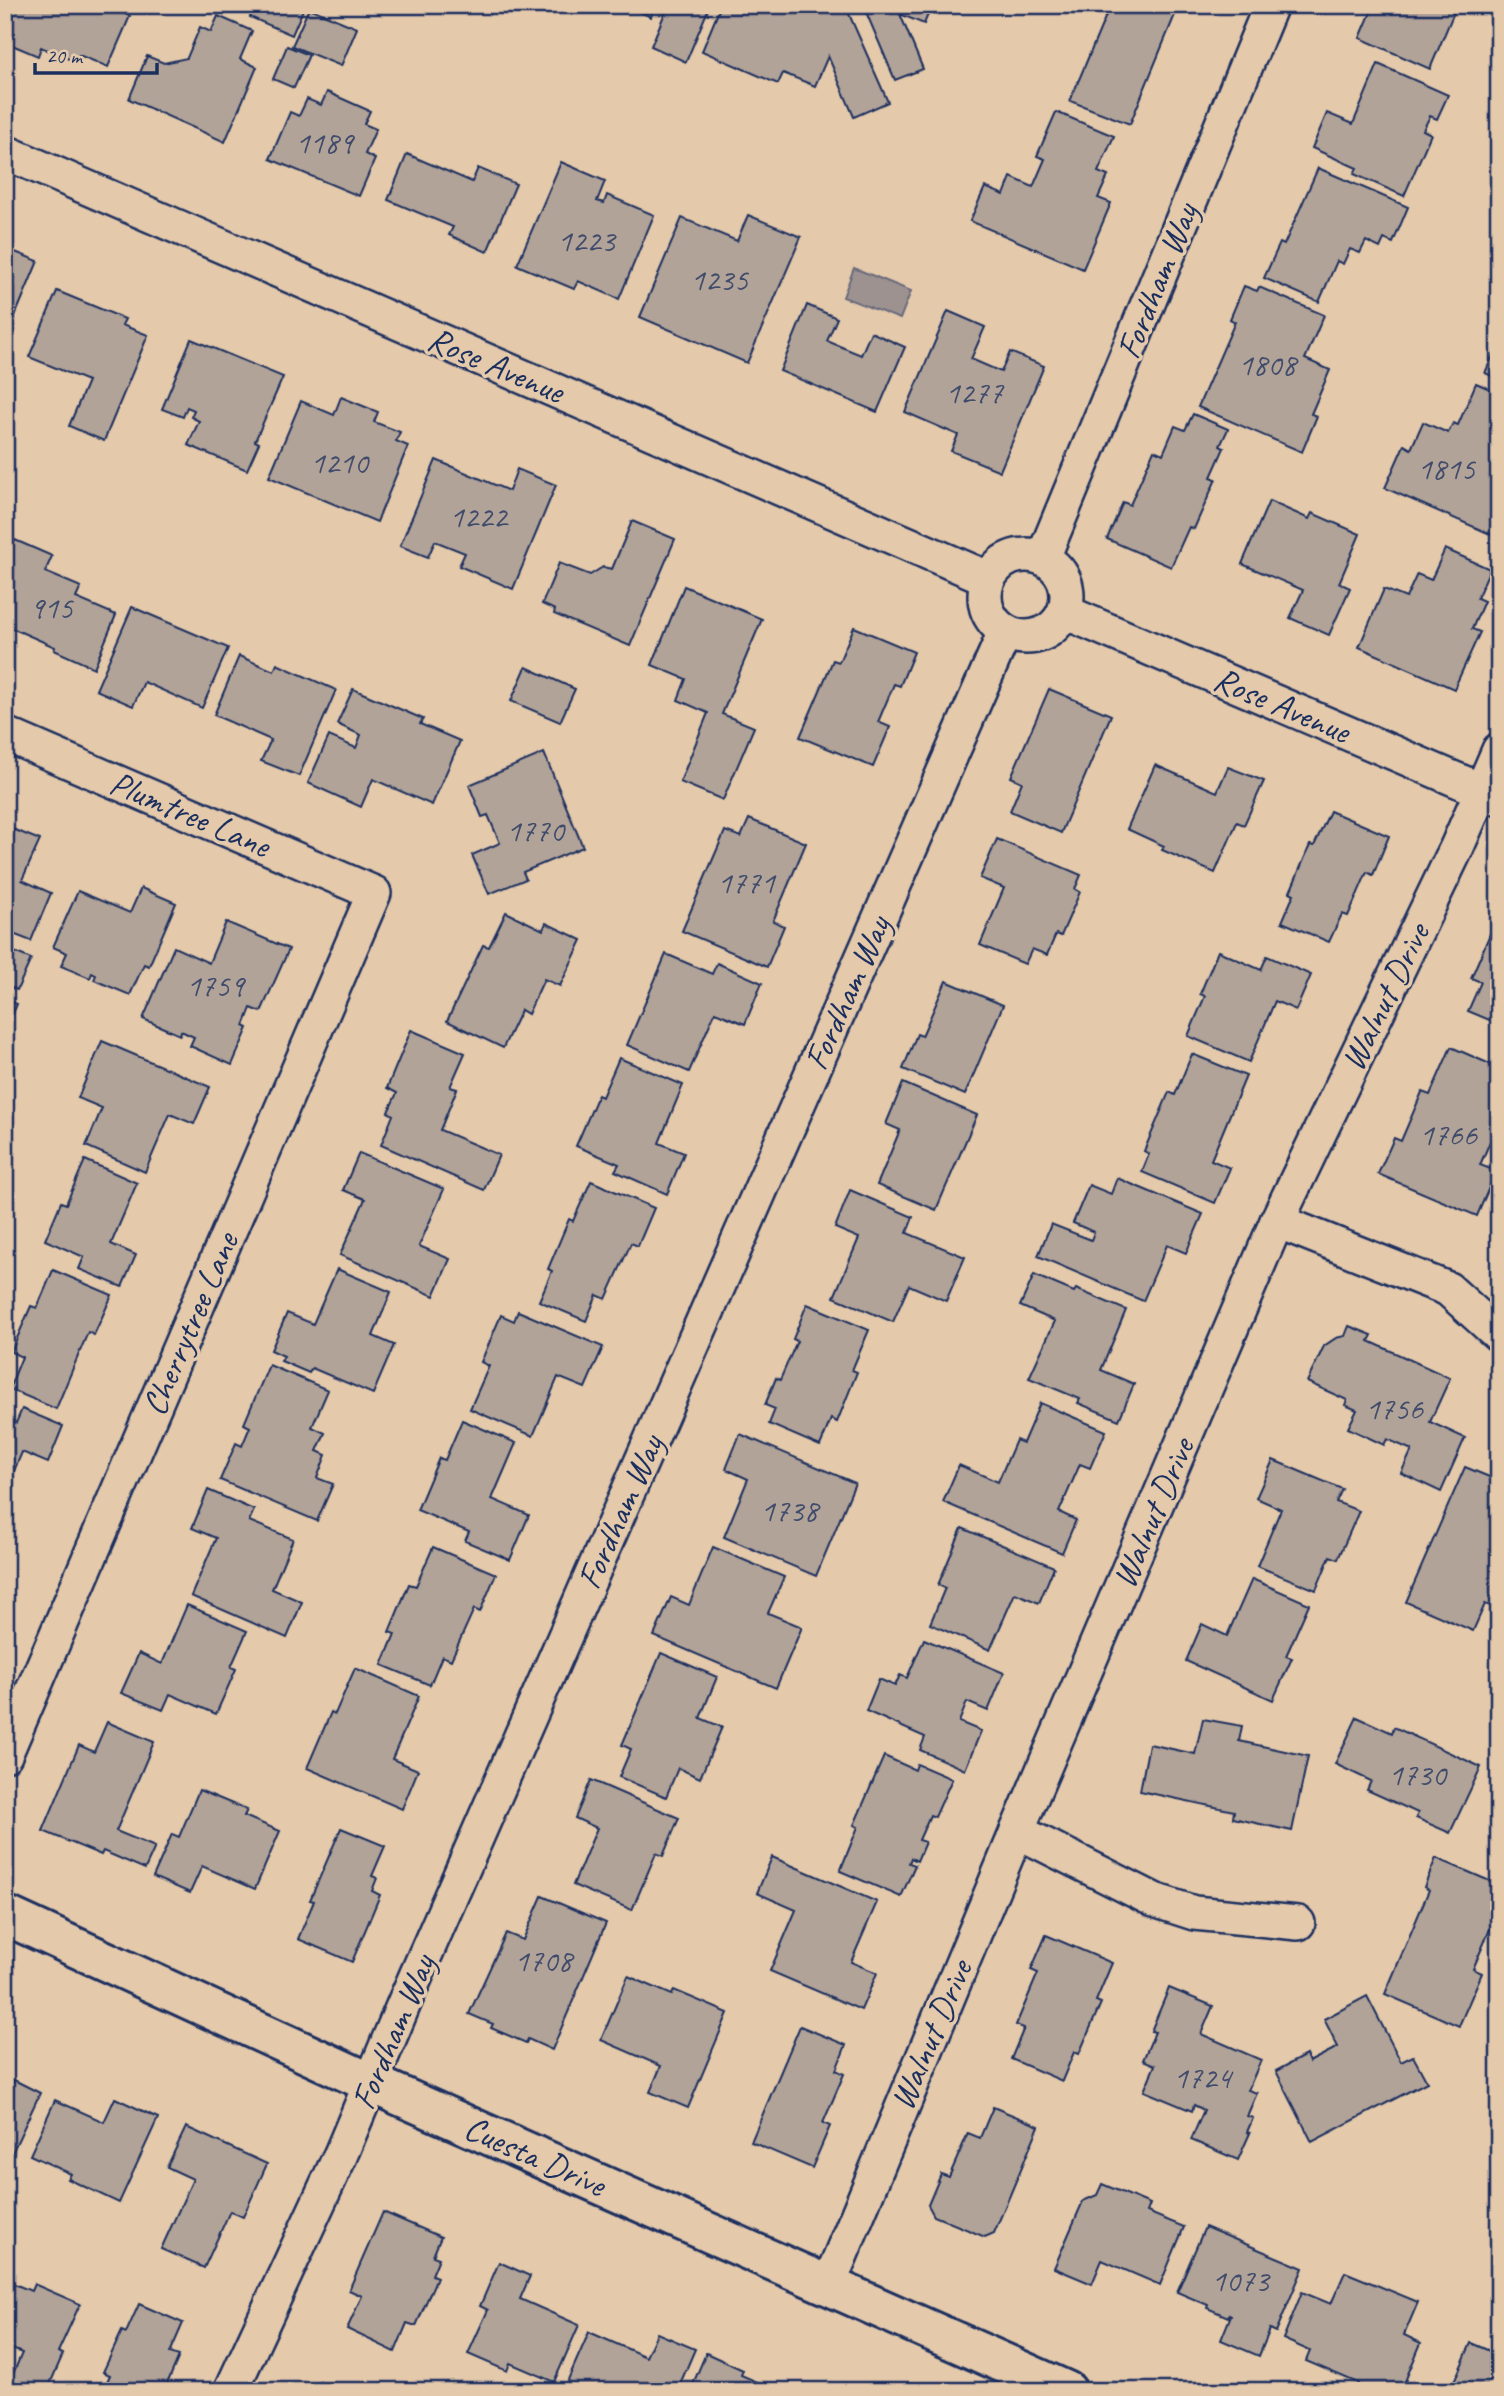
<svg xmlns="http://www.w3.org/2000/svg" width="1504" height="2396" font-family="Caveat,sans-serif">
<rect width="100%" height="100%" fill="#e4c9ab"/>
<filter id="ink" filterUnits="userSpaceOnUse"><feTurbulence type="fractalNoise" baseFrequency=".0143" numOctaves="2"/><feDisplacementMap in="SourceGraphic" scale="14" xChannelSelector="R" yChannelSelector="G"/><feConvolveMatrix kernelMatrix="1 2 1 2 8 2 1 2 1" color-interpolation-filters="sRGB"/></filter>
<g filter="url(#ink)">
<!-- water -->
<polygon fill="#9d9290" stroke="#696a7c" stroke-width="2" points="854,268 911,291 900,319 843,297"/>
<!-- building -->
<g fill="#b2a398" stroke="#1b2f5e" stroke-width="2">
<polygon points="14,5 110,5 109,8 130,16 108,67 79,55 76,62 41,47 38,56 5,42 5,25"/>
<polygon points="255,5 305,5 292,35 250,17"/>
<polygon points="624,5 710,5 686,62 651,46 665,13 654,9 651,17"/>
<polygon points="721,5 845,5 888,102 854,117 828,56 815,86 783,73 778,84 702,51"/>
<polygon points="863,5 932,5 924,24 900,14 923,69 895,80"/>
<polygon points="1089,5 1179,5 1130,124 1070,101 1107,13"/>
<polygon points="1374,5 1387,10 1389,5 1457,5 1430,69 1360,38"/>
<polygon points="309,8 357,28 341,66 292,46"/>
<polygon points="218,16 252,31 240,59 257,67 225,142 129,99 147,56 164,63 187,58 200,27 211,32"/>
<polygon points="287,46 309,55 294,88 273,79"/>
<polygon points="1378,64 1448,95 1437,119 1430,116 1423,130 1431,134 1404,196 1354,174 1357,168 1312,148 1327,113 1353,124"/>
<polygon points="327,92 370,111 364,124 376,129 365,154 375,159 359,196 270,159 290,112 299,116 307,99 321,105"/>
<polygon points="1056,112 1114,136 1098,172 1108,176 1098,198 1111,203 1083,269 970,221 985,187 1004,195 1011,177 1033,187 1045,159 1037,156"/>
<polygon points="407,154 472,182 478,168 516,184 487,252 449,235 453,227 388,200"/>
<polygon points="561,162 605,181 597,201 604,203 607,195 654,215 619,299 578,281 574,289 517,265"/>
<polygon points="1318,168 1408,207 1393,243 1384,239 1380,248 1366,241 1360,253 1350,249 1343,264 1337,261 1319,302 1264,278 1280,243 1284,245"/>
<polygon points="748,215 801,237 747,363 640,317 682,218 737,241"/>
<polygon points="5,248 38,261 5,340"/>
<polygon points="1244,286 1257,291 1259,287 1324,315 1305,359 1330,370 1311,414 1317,416 1302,452 1198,407 1235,322 1230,319"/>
<polygon points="57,291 125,319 122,325 148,335 104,441 69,426 88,381 29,357"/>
<polygon points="807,305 837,318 827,341 861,355 871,332 905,347 877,412 780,371"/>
<polygon points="948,311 985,327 971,359 1001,372 1010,352 1044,366 1000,471 951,451 958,435 905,412"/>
<polygon points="191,339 283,377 255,441 259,443 247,470 188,445 199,421 191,417 194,410 187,407 183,417 162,409"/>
<polygon points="1499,342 1499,379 1485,373"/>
<polygon points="1476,383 1499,393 1497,537 1385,488 1404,445 1411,449 1423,422 1448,433 1453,423 1458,425"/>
<polygon points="341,397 378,412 374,422 400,432 396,441 408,446 377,522 269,477 301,401 334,415"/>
<polygon points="1193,414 1228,429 1220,446 1224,448 1211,477 1216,479 1194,529 1189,527 1171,567 1107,539 1123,502 1130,505 1154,450 1163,454 1175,426 1185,430"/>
<polygon points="436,460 509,491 517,469 556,485 513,589 459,566 465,553 435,541 428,557 400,546"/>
<polygon points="1269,501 1309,519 1312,513 1360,534 1339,583 1350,588 1329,635 1290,618 1303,590 1242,564"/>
<polygon points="632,521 675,539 630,646 554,614 555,610 542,604 559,563 590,575 603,567 612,569"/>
<polygon points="15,540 52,556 45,572 81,587 76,598 116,615 94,668 54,650 55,647 5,625 5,562"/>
<polygon points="1445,549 1490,569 1477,598 1484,601 1472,629 1480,632 1454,689 1359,647 1384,589 1406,598 1417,574 1431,580"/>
<polygon points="684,586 762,619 722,714 754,727 723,800 680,782 708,713 678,700 686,679 652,665"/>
<polygon points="132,607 228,648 202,708 144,682 133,706 96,690"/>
<polygon points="854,627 914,652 900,686 894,684 878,722 890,727 873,767 800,737 833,660 839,662"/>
<polygon points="239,656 274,671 277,664 336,690 299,776 261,761 271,740 214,715"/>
<polygon points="526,667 575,689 560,722 511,701"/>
<polygon points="353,689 423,719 420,724 460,741 432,805 373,779 361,807 308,783 329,736 356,748 361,735 337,724"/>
<polygon points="1049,689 1111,715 1061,833 1010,811 1022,782 1011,777"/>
<polygon points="544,753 583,847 523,872 526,879 489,894 472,855 500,843 488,815 482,817 469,785"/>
<polygon points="1155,765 1217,792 1228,767 1264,781 1244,825 1237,822 1215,873 1162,850 1164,846 1127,829"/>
<polygon points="1330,811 1389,836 1373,875 1367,872 1348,916 1342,914 1329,942 1282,922 1294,894 1290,892 1310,845 1314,846"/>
<polygon points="749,819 806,843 773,921 784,926 767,967 682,931 725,831 741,837"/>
<polygon points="5,826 40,840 22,880 51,893 31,941 8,932 5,939"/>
<polygon points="997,839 1081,875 1075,889 1080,892 1061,936 1056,934 1047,955 1032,949 1025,964 980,945 1004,888 980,878"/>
<polygon points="141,888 176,903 149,966 144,964 130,995 94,980 96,975 92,973 90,978 61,966 67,953 53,947 78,891 130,913"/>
<polygon points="506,912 543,930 546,923 582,940 560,986 544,979 528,1014 521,1010 503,1048 447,1021 483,945 489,947"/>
<polygon points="1499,913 1499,1024 1468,1011 1481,982 1471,978"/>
<polygon points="226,922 289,949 261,1012 251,1008 244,1026 248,1028 232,1065 190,1046 194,1037 181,1031 180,1035 143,1019 174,947 209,963"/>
<polygon points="7,949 31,959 17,990 5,985"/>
<polygon points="1218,951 1261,970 1267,956 1311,975 1296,1010 1275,1001 1249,1062 1188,1036 1205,996 1200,994"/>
<polygon points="666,954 712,974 717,963 762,983 745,1024 715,1012 689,1072 627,1045"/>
<polygon points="946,981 1003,1005 965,1095 903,1069 917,1034 922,1036"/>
<polygon points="5,999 17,1004 5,1032"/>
<polygon points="411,1030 465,1053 450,1087 457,1089 440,1130 499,1155 484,1190 381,1145 393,1115 388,1112 397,1093 387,1088"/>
<polygon points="102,1041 210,1087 194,1124 170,1114 145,1172 86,1146 102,1108 78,1098"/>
<polygon points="1451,1047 1499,1068 1499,1083 1494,1094 1499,1096 1499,1104 1489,1127 1495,1130 1480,1165 1496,1171 1477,1216 1378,1174 1394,1138 1401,1141 1422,1092 1430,1095"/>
<polygon points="1192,1054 1246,1076 1211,1160 1230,1168 1215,1203 1142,1172 1149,1154 1144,1151 1169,1092 1175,1095"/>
<polygon points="619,1058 683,1085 659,1143 684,1153 667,1194 615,1171 619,1164 576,1146 598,1095 602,1097"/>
<polygon points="903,1083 977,1115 936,1210 877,1185 900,1130 886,1124"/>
<polygon points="359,1153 444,1189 419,1246 450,1259 434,1296 340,1255 365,1199 343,1190"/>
<polygon points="85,1160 137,1183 111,1244 136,1255 122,1287 79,1269 84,1257 45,1240 61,1202 66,1204"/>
<polygon points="1117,1178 1203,1214 1186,1253 1167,1245 1143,1301 1038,1256 1051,1224 1091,1240 1094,1232 1073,1223 1089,1185 1111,1194"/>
<polygon points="591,1181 654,1208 638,1246 631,1243 606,1299 597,1295 586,1321 539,1301 552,1271 548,1269 569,1219 573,1221"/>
<polygon points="850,1190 913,1217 907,1233 965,1257 946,1301 909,1285 893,1322 834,1297 859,1238 835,1228"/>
<polygon points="337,1269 391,1292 373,1336 394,1345 373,1394 312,1368 309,1373 281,1361 284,1356 271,1350 287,1313 313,1324"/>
<polygon points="53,1270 112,1295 94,1335 88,1332 56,1409 9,1389 22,1357 11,1352 31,1306 37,1308"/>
<polygon points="1034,1275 1074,1292 1076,1289 1126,1310 1101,1370 1134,1384 1119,1420 1078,1403 1080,1399 1029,1378 1055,1321 1020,1306"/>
<polygon points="807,1304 869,1330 852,1370 857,1372 837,1422 831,1419 820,1446 769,1424 775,1409 765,1405 776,1378 780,1380 797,1341 793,1339"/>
<polygon points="518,1311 603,1347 585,1388 558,1377 533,1436 470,1409 489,1366 481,1362 501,1315 514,1321"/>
<polygon points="1349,1326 1372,1335 1369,1341 1450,1378 1430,1422 1465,1438 1441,1492 1401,1473 1412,1450 1387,1439 1384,1445 1348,1428 1357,1410 1345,1405 1347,1400 1307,1382 1324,1346 1336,1338 1345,1336"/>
<polygon points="269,1365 328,1390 312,1427 325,1433 317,1451 326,1455 317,1478 333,1484 317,1521 220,1480 236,1443 242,1446 250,1427 244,1424"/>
<polygon points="1040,1403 1106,1431 1090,1468 1080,1464 1059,1512 1076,1520 1062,1553 943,1502 959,1465 998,1482 1016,1440 1023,1443"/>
<polygon points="22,1409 63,1426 48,1463 22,1452 5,1492 5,1418 16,1423"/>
<polygon points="462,1420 516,1443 492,1499 529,1515 510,1560 465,1541 469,1532 417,1510 439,1458 445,1460"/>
<polygon points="740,1434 855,1483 816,1576 724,1537 748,1479 726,1469"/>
<polygon points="1273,1460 1342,1489 1336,1502 1359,1511 1338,1559 1330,1556 1316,1590 1257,1566 1281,1509 1256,1498"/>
<polygon points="1465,1467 1499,1481 1499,1609 1485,1604 1473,1631 1406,1602"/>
<polygon points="208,1490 254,1510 249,1521 293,1539 272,1589 302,1602 287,1638 191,1596 216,1538 192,1528"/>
<polygon points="962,1528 1054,1567 1039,1603 1015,1593 990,1650 930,1624 945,1588 938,1585"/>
<polygon points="433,1547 496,1574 480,1612 474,1609 451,1660 442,1656 430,1685 382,1665 395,1634 389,1632 409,1584 416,1586"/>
<polygon points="713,1547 784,1577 768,1613 802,1627 776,1688 654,1636 671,1597 689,1605"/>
<polygon points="1252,1579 1309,1604 1286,1656 1292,1658 1273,1700 1186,1661 1202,1624 1227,1636"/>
<polygon points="187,1605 247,1631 231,1667 236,1669 216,1714 170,1694 163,1710 121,1693 139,1653 162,1664"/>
<polygon points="924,1639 1004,1673 988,1711 967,1702 959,1722 981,1731 965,1770 920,1750 925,1737 866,1711 879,1679 895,1686 900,1675 907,1678"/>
<polygon points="661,1653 717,1677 700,1718 722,1727 700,1778 678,1768 666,1797 619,1777 631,1749 622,1745"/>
<polygon points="355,1668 419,1696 392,1759 418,1770 402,1809 307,1768 331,1712 335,1714"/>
<polygon points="1357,1717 1392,1733 1394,1727 1481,1767 1450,1833 1416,1818 1418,1813 1367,1790 1371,1781 1335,1764"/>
<polygon points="1203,1719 1242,1726 1239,1741 1308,1756 1292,1831 1233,1818 1234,1811 1140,1791 1149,1744 1195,1754"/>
<polygon points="107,1722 154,1742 116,1831 155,1847 145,1869 103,1851 101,1855 43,1831 79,1745 94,1752"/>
<polygon points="884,1756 915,1770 917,1764 952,1779 935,1817 930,1815 919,1840 925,1842 917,1861 911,1858 909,1863 915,1865 901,1897 840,1871 858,1827 854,1825"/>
<polygon points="591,1780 679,1818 663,1856 656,1853 632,1910 573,1885 597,1828 575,1818"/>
<polygon points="199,1790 247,1810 244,1816 280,1831 255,1889 202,1866 190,1893 153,1877 172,1834 179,1837"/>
<polygon points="341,1828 385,1846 372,1876 377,1878 372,1891 380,1895 352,1962 298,1939 314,1901 310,1900"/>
<polygon points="772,1857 877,1902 851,1962 877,1973 861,2010 770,1971 796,1910 757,1893"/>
<polygon points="1436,1858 1499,1885 1499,1908 1473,1969 1482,1973 1459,2026 1385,1994 1429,1890 1424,1887"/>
<polygon points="542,1896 606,1923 552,2050 528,2039 526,2043 491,2028 493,2024 469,2014 506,1933 523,1940"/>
<polygon points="1046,1935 1112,1963 1096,2001 1101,2003 1079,2054 1074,2052 1062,2081 1011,2059 1024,2028 1016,2025 1038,1973 1031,1970"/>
<polygon points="628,1976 672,1995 674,1990 728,2013 688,2108 650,2092 661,2066 601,2040"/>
<polygon points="1169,1988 1213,2006 1201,2034 1261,2060 1248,2090 1257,2093 1247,2116 1253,2118 1247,2132 1250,2133 1238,2160 1191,2140 1204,2110 1194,2105 1192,2111 1144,2091 1155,2065 1143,2060 1155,2032 1151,2031"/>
<polygon points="1367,1996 1401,2062 1413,2056 1427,2082 1312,2142 1276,2071 1306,2055 1309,2062 1338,2047 1324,2019"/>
<polygon points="800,2026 846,2045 836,2070 844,2074 823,2123 830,2126 812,2168 751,2142"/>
<polygon points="14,2080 40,2093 5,2168 5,2081 12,2084"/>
<polygon points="115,2098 158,2118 119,2203 68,2179 71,2174 30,2155 55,2100 104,2122"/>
<polygon points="993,2107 1039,2126 994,2233 985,2237 934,2216 928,2205 941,2174 949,2177 968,2133 980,2138"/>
<polygon points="186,2127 267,2164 243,2217 230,2211 204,2268 161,2249 193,2179 167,2167"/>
<polygon points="1102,2184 1150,2204 1147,2212 1184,2227 1160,2285 1102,2260 1092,2284 1054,2268 1083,2201 1097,2195"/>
<polygon points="383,2212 441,2237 433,2256 439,2258 432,2275 437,2277 416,2326 407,2323 395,2352 347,2329 362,2296 349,2290"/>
<polygon points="1205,2227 1303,2268 1276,2332 1270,2329 1259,2356 1221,2340 1231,2315 1229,2314 1228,2317 1207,2308 1208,2305 1177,2292"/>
<polygon points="499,2262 530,2276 520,2299 579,2325 554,2382 510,2363 507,2371 468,2354 488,2310 480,2306"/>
<polygon points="1345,2272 1418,2302 1404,2335 1421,2343 1401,2391 1355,2390 1358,2383 1306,2361 1310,2351 1283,2339 1302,2292 1331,2304"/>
<polygon points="5,2280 31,2291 34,2284 80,2304 58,2352 63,2354 47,2391 32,2391 10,2381 22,2353 5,2346"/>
<polygon points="139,2304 183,2323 170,2353 179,2356 164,2391 103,2391 110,2375 103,2372 122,2331 126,2333"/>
<polygon points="589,2332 646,2357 657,2333 695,2349 677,2391 563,2391"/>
<polygon points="1471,2343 1499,2355 1499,2391 1436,2391 1440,2382 1452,2387"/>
<polygon points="706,2353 743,2370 741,2375 778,2391 690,2391"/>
<polygon points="320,2382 341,2391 316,2391"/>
</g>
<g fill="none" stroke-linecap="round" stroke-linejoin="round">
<defs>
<g id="street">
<polyline points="5,152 987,578"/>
<circle cx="1026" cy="596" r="41"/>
<polyline points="1043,558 1271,5"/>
<polyline points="1065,612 1499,798"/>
<polyline points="5,734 374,893 5,1755"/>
<polyline points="1277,1221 1448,1289 1499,1335"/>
<polyline points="1017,1831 1154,1900 1194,1913 1298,1923"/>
<polyline points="828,2286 1017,1831 1277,1221 1457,847 1499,750"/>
<polyline points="231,2391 341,2154 405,2001 1005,632"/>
</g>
<polyline id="secondary" points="5,1915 371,2083 1067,2391"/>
</defs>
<!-- street casing -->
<use href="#street" stroke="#1b2f5e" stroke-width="38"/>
<!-- secondary casing -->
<use href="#secondary" stroke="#1b2f5e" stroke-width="44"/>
<!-- street -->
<use href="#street" stroke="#e4c9ab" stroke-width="33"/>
<!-- secondary -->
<use href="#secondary" stroke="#e4c9ab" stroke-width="38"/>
</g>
</g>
<g text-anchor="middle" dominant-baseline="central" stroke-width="7" stroke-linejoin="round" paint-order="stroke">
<!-- number labels -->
<g font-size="32" fill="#414c6c">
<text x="324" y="142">1189</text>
<text x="586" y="240">1223</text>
<text x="719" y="279">1235</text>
<text x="1267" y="364">1808</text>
<text x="974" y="392">1277</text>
<text x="339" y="462">1210</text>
<text x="1446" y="468">1815</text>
<text x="478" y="516">1222</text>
<text x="51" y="607">915</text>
<text x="535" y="830">1770</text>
<text x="746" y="882">1771</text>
<text x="215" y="985">1759</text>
<text x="1448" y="1134">1766</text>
<text x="1394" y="1408">1756</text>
<text x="789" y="1510">1738</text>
<text x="1417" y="1774">1730</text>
<text x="543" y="1960">1708</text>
<text x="1202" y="2077">1724</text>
<text x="1240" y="2280">1073</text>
</g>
<!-- street labels -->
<g font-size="35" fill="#1b2f5e" stroke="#e4c9ab">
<text transform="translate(1157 281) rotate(-68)">Fordham Way</text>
<text transform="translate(496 365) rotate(23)">Rose Avenue</text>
<text transform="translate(1282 705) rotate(23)">Rose Avenue</text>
<text transform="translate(190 814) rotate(23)">Plumtree Lane</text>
<text transform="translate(847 993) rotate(-66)">Fordham Way</text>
<text transform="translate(1385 997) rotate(-64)">Walnut Drive</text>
<text transform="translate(190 1324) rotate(-67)">Cherrytree Lane</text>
<text transform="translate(620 1512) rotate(-66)">Fordham Way</text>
<text transform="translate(1153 1513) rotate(-67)">Walnut Drive</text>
<text transform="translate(393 2032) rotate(-67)">Fordham Way</text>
<text transform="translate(931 2035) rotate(-67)">Walnut Drive</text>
<text transform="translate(535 2156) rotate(24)">Cuesta Drive</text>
</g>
</g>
<!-- margin -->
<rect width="1504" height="2396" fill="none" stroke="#e4c9ab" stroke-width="28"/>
<rect x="14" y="14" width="1476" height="2368" fill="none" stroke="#1b2f5e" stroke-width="2.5" filter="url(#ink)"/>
<!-- scale -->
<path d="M35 63v10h122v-10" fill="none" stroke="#1b2f5e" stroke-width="3.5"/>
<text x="46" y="63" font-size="21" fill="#1b2f5e" stroke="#e4c9ab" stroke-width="5" paint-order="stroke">20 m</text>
</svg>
